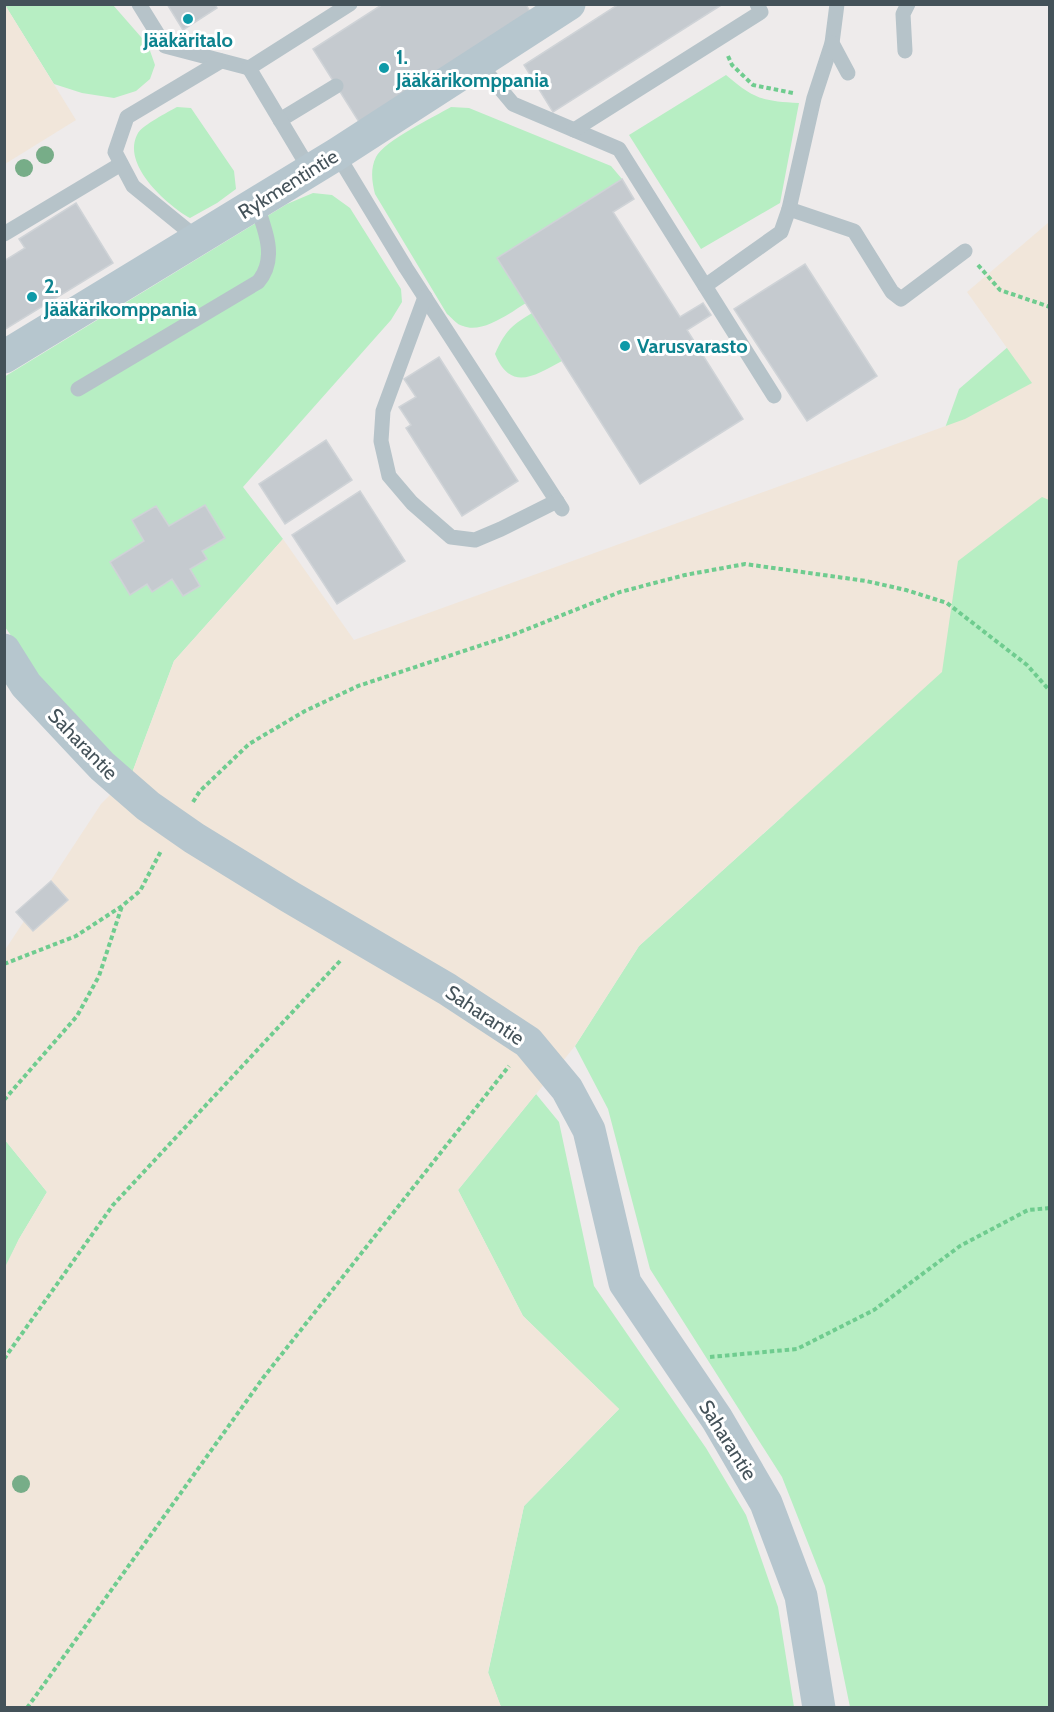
<svg xmlns="http://www.w3.org/2000/svg" width="1054" height="1712" font-family="Cabin,sans-serif">
<rect width="100%" height="100%" fill="#eeebeb"/>
<!-- green -->
<g fill="#b7eec3">
<polygon points="5,5 113,5 148,45 155,65 150,79 136,91 114,98 82,93 54,84"/>
<path d="M726 75C754 99 762 101 799 103L780 203 701 249 629 135Z"/>
<path d="M177 107 191 108 234 171 236 189 217 203 190 218C167 205 120 164 138 133 143 125 168 112 177 107Z"/>
<path d="M451 107 469 108 611 166 622 179 498 258 526 303C510 313 482 334 463 326 457 325 451 317 447 314L375 194C372 182 370 169 376 157 384 141 434 117 451 107Z"/>
<polygon points="313,193 332,195 350,208 401,289 402,302 391,320 243,487 283,539 174,661 132,773 79,721 41,679 5,627 4,377 287,204"/>
<path d="M532 313 562 361C534 376 511 392 495 354 505 331 512 325 532 313Z"/>
<polygon points="1031,327 1049,335 1049,1707 850,1707 825,1586 782,1477 650,1269 608,1109 575,1046 639,946 784,815 931,467 959,389"/>
<polygon points="536,1094 559,1122 594,1286 706,1448 746,1515 778,1607 794,1707 501,1707 488,1673 524,1506 619,1409 523,1316 458,1190"/>
<polygon points="5,1140 47,1192 19,1239 5,1269"/>
</g>
<!-- sand -->
<g fill="#f1e6da">
<polygon points="5,5 76,120 5,164 4,5"/>
<polygon points="1049,222 1049,500 1042,497 958,561 942,672 639,946 575,1046 458,1190 523,1316 619,1409 524,1506 488,1672 501,1707 5,1707 4,1269 19,1239 47,1192 5,1140 5,950 101,804 132,773 174,661 283,539 354,640 965,419 1032,383 967,292"/>
</g>
<!-- building -->
<g fill="#c5cacf" stroke="#cfd3d7" stroke-width="1.5">
<polygon points="167,4 215,4 217,8 183,30"/>
<polygon points="383,4 526,4 530,12 359,122 313,49"/>
<polygon points="619,4 723,4 553,112 524,65"/>
<polygon points="622,179 634,199 613,212 680,317 703,303 711,315 687,330 743,419 640,484 497,258"/>
<polygon points="76,203 113,263 4,330 4,261 25,248 19,239"/>
<polygon points="805,264 877,376 807,421 734,309"/>
<polygon points="439,357 518,481 462,516 406,428 411,425 399,407 416,397 404,379"/>
<polygon points="326,440 352,480 285,524 259,484"/>
<polygon points="360,491 405,561 337,604 292,535"/>
<polygon points="205,505 225,538 202,551 207,559 190,569 200,586 183,596 172,579 152,592 147,584 130,595 110,562 144,541 132,520 156,506 169,526"/>
<polygon points="51,881 68,900 33,931 16,912"/>
</g>
<g fill="none" stroke-linecap="round" stroke-linejoin="round">
<!-- path -->
<g stroke="#6fcc8f" stroke-width="4" stroke-dasharray="4.5 3" stroke-linecap="butt">
<polyline points="728,56 732,65 753,85 793,93"/>
<polyline points="978,265 1000,290 1050,307"/>
<polyline points="193,802 200,791 249,744 305,711 358,686 515,634 620,592 685,575 745,564 866,581 906,590 947,603 1027,665 1050,691"/>
<polyline points="4,964 76,936 122,906 140,891 161,851"/>
<polyline points="4,1100 77,1016 99,976 122,906"/>
<polyline points="710,1357 797,1349 874,1310 960,1246 1028,1210 1050,1208"/>
<polyline points="4,1359 113,1205 340,961"/>
<polyline points="27,1708 263,1378 509,1066"/>
</g>
<!-- lane -->
<g stroke="#b6c3c9" stroke-width="15">
<polyline points="139,4 165,46 249,68"/>
<polyline points="837,4 832,43 814,98 789,209 854,231 892,292 901,299 965,251"/>
<polyline points="832,43 848,73"/>
<polyline points="905,51 903,14 908,4"/>
<polyline points="478,62 513,104 619,149 705,286"/>
<polyline points="280,120 336,86"/>
<polyline points="574,130 761,12 757,4"/>
<polyline points="337,154 406,268 562,509"/>
<polyline points="310,170 249,68 350,4"/>
<polyline points="4,234 121,164"/>
<polyline points="198,239 133,186 115,152 127,117 221,61"/>
<polyline points="425,297 383,411 381,441 389,476 412,503 451,537 475,540 501,529 557,501"/>
<path d="M78 389 258 282C278 259 265 229 256 204"/>
<polyline points="774,396 705,286 781,232 789,209"/>
</g>
<!-- secondary -->
<g stroke="#b6c6ce" stroke-width="33">
<polyline points="4,357 337,154 569,4"/>
<polyline points="4,650 26,685 102,766 148,806 194,838 290,897 447,989 528,1042 567,1089 589,1130 625,1283 717,1419 766,1503 801,1596 819,1708"/>
</g>
</g>
<!-- trees -->
<g fill="#77ad88">
<circle cx="45" cy="155" r="9"/>
<circle cx="24" cy="168" r="9"/>
<circle cx="21" cy="1484" r="9"/>
</g>
<!-- markers -->
<g fill="#0f9aa8" stroke="#fff" stroke-width="2">
<circle cx="188" cy="19" r="6"/>
<circle cx="384" cy="68" r="6"/>
<circle cx="32" cy="297" r="6"/>
<circle cx="625" cy="346" r="6"/>
</g>
<g text-anchor="middle" dominant-baseline="central" stroke-width="6" stroke-linejoin="round" paint-order="stroke">
<!-- culture labels -->
<g font-size="20" font-weight="bold" fill="#0d838f" stroke="#fff" text-anchor="start">
<text x="188" y="40" text-anchor="middle">Jääkäritalo</text>
<text x="396" y="57">1.<tspan x="396" dy="23">Jääkärikomppania</tspan></text>
<text x="44" y="286">2.<tspan x="44" dy="23">Jääkärikomppania</tspan></text>
<text x="637" y="346">Varusvarasto</text>
</g>
<!-- street labels -->
<g font-size="20" fill="#445259" stroke="#fff">
<text transform="translate(288 184) rotate(-32)">Rykmentintie</text>
<text transform="translate(83 744) rotate(46)">Saharantie</text>
<text transform="translate(485 1015) rotate(34)">Saharantie</text>
<text transform="translate(728 1440) rotate(58)">Saharantie</text>
</g>
</g>
<!-- border -->
<rect width="1054" height="1712" fill="none" stroke="#445259" stroke-width="12"/>
</svg>
